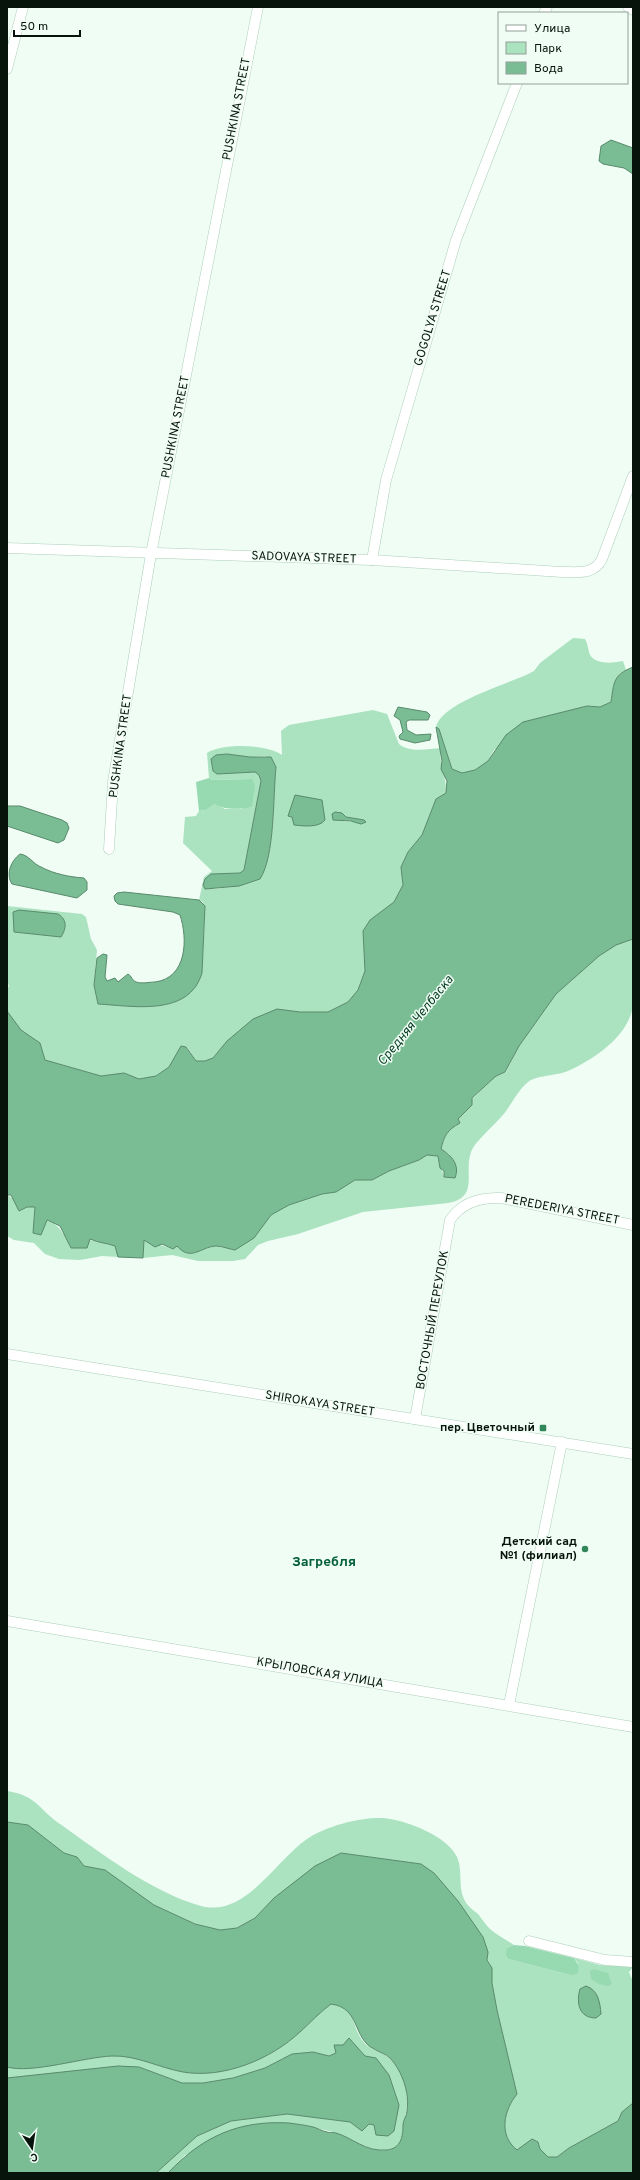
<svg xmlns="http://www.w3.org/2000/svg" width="640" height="2180" font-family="Overpass,sans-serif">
<rect width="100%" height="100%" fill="#effdf4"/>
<!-- green -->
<g fill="#abe2c0" fill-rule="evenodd">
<path d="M573 638 585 639C588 644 588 650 590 655 596 665 614 663 623 661L626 670C613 676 613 689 611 702L600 707 587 706 556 715 494 750 488 761 475 770 462 773 452 769 439 729 436 727C443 701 511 684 534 671L540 663Z"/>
<path d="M373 710 387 714 399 744C409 753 428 749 441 748 438 764 447 777 446 793L436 799 422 835 408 852 401 867 403 885 394 902 370 920 363 931 365 971 358 990 348 1002 328 1012H300L277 1009 227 1041 213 1058 205 1061H196L187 1047 169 1067 156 1076 139 1079 124 1073 101 1076 45 1060 40 1043 21 1030 7 1011V989L9 986 7 981V906L82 914 86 917 91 939 97 950 94 985 98 1004C133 1005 189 1017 202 973L205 916 203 902 199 900 204 877 212 871 183 843 185 817 196 816 199 811 206 810 215 804 225 809H242L252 779 212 780 209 778 207 753C222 743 267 744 282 755L281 731 289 725ZM227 754 250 757 266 756 276 767C273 797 276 855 259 879L239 886 214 889 211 874 240 873 244 870 261 781 259 775 255 772 217 774 213 771 211 759ZM339 812 346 817 364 820 361 824C353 820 346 823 338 820ZM15 925 61 937 15 932Z"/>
<path d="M633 939C633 961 636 985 633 1006 628 1037 594 1059 568 1071 557 1076 537 1075 528 1082 517 1091 511 1106 502 1116 495 1124 486 1132 479 1140 455 1163 486 1196 448 1203L363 1212 298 1234 268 1241 258 1245 245 1259 233 1261H198L172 1255 143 1258 144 1240 173 1249 176 1246 188 1254 215 1246 235 1250 271 1215 289 1205 322 1194 336 1192 355 1180H372L389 1171 419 1160 427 1155 438 1156 444 1177 455 1178 449 1154 441 1150C444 1136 447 1130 460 1123L458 1119 472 1105V1099L496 1076 506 1072 519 1046 556 994 599 956 616 945Z"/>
<path d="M7 1195 27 1207H35L34 1219C47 1220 57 1222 63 1234L116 1246 118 1257 102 1256 80 1260 59 1259 45 1254 34 1243 14 1240 7 1236Z"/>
<path d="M7 1791C38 1796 38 1809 60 1824 101 1853 151 1892 201 1906 245 1918 276 1860 307 1839 327 1826 357 1818 380 1818 403 1818 455 1838 459 1863 462 1877 458 1890 466 1903 469 1907 474 1911 478 1914 482 1919 486 1925 490 1929 497 1935 506 1940 514 1945L507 1948 508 1959 570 1975 578 1963 574 1958 600 1965 633 1967 629 1972 633 1982V2103L622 2112 618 2121 569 2148 557 2157H548L540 2149 517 2150C498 2134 504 2110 517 2093L497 2010 492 1983V1968L458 1901 421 1864 341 1853 274 1898 255 1918 237 1928 220 1930 195 1924 154 1905 105 1870 84 1866 77 1857 64 1853 28 1825 7 1822Z"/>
<path d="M331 2004C356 2007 351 2024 362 2040 368 2049 380 2051 388 2057 393 2060 398 2069 401 2074 408 2088 409 2106 404 2121 401 2129 406 2137 399 2144 380 2161 354 2139 336 2133 328 2130 321 2130 313 2127L185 2155 168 2173H156L197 2136 231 2121 287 2114 350 2122 362 2131 368 2124H374L399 2105 389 2075 365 2056 349 2039 336 2053 329 2056 313 2052 292 2054 265 2068 233 2078 203 2083H182L139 2067 7 2078V2067C32 2074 84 2057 112 2056 136 2055 160 2068 183 2072 224 2079 271 2059 300 2032 311 2022 320 2012 331 2004Z"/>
</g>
<!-- forest -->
<g fill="#97dab1">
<path d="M209 778 212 780 252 779 255 786 252 806C244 810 223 810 215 804L206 810 199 811 196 782Z"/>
<path d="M514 1945 525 1946 574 1958C578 1964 580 1967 577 1974L570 1975 508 1959 506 1954 507 1948Z"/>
<polygon points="594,1969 608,1973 612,1984 608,1986 599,1984 591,1979 590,1971"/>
</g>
<!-- water -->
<g fill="#7abc94" stroke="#588a6b">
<polygon points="611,140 633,148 633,174 624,168 603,164 599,161 601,146"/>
<path d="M633 667V939L616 945 599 956 556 994 519 1046 505 1072 496 1076 472 1098V1105L458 1119 460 1123C447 1130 444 1136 441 1149 452 1156 460 1165 455 1178L444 1177V1171L440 1168 438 1156 427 1155 419 1160 389 1171 372 1180H355L336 1192 322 1194 289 1205 271 1215 254 1238 235 1250C229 1249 221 1246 216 1246 200 1247 191 1262 177 1246L173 1249 162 1244 155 1247 144 1240 143 1258 118 1257 115 1246C107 1243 99 1243 90 1239L87 1248H71L60 1226 47 1220 41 1235 33 1233 35 1207H27L19 1211 11 1195H7V1011L21 1030 40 1043 45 1060 101 1076 124 1073 139 1079 156 1076 169 1067 181 1046 186 1047 196 1061H205L213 1058 227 1041 253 1019 277 1009 300 1012H328L348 1002 358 990 365 971 363 931 370 920 394 902 403 885 401 867 408 852 422 835 436 799 446 793 447 781 441 769 442 761 436 727 439 729 452 769 462 773 475 770 488 761 506 735 523 722 587 706 600 707 611 702C614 682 613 675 633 667Z"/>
<polygon points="398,707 427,712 430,715 428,720 409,720 406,722 407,730 416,735 431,734 430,740 415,743 400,739 399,736 403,732 400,720 394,716"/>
<path d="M227 754 250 757H271L276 767C273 796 275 856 260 879L239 886 205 889 203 885 205 879 211 874 240 873 244 870 261 781 259 775 255 772 217 774 213 771 211 759 216 755Z"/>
<path d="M295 795 322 800 325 820C319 828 303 826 294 825L292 817 288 816Z"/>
<polygon points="7,806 20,806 62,820 67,823 69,828 64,840 58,843 7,826"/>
<polygon points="335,812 342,813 346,817 364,820 366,822 361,824 351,821 333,820 332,814"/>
<path d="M20 854C29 855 33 864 41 867 54 874 70 877 84 878L87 882V890L77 898 12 884C5 873 12 860 20 854Z"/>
<path d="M124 892 199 900 205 906 202 973C189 1017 133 1006 98 1004L94 985 97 958 103 954 107 955 105 977 107 981 115 978 118 982 128 974C132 976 132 981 136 982 142 984 149 982 155 982 187 978 188 939 180 915L173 912 118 904 115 901 114 896 117 893Z"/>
<path d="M19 910 58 914C68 920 66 929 61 937L14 932 13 912Z"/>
<path d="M7 1822 28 1825 64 1853 77 1857 84 1866 105 1870 154 1905 195 1924 220 1930 237 1928 255 1918 274 1898 315 1866 341 1853 421 1864 434 1873 458 1901 483 1937 488 1952 487 1960 492 1968V1983L497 2010 517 2094C504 2110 498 2135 517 2150L532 2139 538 2142 540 2149 548 2157H557L569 2148 618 2121 622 2112 633 2103V2173H168C202 2137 238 2120 289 2123 296 2124 305 2125 313 2127 317 2128 322 2131 327 2132 330 2133 333 2132 336 2133 353 2138 365 2152 387 2150 401 2148 403 2137 403 2125 403 2120 407 2116 407 2111 410 2093 402 2071 390 2058 386 2054 379 2052 374 2049 352 2038 361 2008 331 2004 320 2012 311 2022 300 2032 271 2059 224 2079 183 2072 160 2068 136 2055 112 2056 84 2057 32 2074 7 2067Z"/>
<path d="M586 1986C598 1990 600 2002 601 2014L596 2018C579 2018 576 2003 580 1989Z"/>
<polygon points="349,2038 365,2056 376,2058 389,2075 399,2105 394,2131 388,2136 376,2135 374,2125 369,2124 362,2131 350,2122 287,2114 231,2121 197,2136 156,2173 7,2173 7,2078 118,2066 139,2067 182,2083 203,2083 233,2078 265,2068 292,2054 313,2052 329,2056 336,2053 334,2045 343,2045"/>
</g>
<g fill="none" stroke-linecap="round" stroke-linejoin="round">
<defs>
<g id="minor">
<polyline points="628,7 633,10"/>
<polyline points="544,13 547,7"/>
<polyline points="7,69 23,7"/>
<path d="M7 548 372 560 562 572C578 572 594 575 602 559L633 476"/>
<polyline points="372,560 386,480 456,240 517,83"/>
<polyline points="109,849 113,782 151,554 258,7"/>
<polyline points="7,1354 633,1454"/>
<path d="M415 1419 450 1220C462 1202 480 1197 501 1198L633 1225"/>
<polyline points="7,1621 633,1727"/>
<polyline points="509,1705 562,1442"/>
<polyline points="529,1941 605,1960 633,1962"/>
</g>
</defs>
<!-- minor casing -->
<use href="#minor" stroke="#accfb9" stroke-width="11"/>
<!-- minor -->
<use href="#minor" stroke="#fff" stroke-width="10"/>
</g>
<!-- markers -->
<g fill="#31865a" stroke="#effdf4" stroke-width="1.5">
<rect x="539" y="1424" width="8" height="8" rx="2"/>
<circle cx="585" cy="1549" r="4"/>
</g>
<g text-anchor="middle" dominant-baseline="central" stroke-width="3" stroke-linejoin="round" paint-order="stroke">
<!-- street labels -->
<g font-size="12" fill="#07140c" stroke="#effdf4">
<text transform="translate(237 109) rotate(-79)">PUSHKINA STREET</text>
<text transform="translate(433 318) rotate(-73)">GOGOLYA STREET</text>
<text transform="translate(176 427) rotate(-79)">PUSHKINA STREET</text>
<text transform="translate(304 558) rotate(2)">SADOVAYA STREET</text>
<text transform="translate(121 746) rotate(-82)">PUSHKINA STREET</text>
<text transform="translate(562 1210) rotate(11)">PEREDERIYA STREET</text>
<text transform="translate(433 1320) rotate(-80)">ВОСТОЧНЫЙ ПЕРЕУЛОК</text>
<text transform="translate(320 1404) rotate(9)">SHIROKAYA STREET</text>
<text transform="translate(320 1673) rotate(10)">КРЫЛОВСКАЯ УЛИЦА</text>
</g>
<!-- poi labels -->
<g font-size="12" font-weight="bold" fill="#07140c" stroke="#effdf4" text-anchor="end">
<text x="535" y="1428">пер. Цветочный</text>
<text x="577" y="1542">Детский сад<tspan x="577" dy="14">№1 (филиал)</tspan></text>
</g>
<!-- water labels -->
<g font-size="13" font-style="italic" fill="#093f25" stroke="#effdf4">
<text transform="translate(416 1021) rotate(-51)">Средняя Челбаска</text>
</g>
<!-- quarter labels -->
<g font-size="14" font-weight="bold" fill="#045f39" stroke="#effdf4">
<text x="324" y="1562">Загребля</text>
</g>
</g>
<!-- border -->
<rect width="640" height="2180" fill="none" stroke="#07140c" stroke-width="16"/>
<!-- legend -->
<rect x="498" y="12" width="130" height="72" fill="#effdf4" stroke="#92a097"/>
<rect x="506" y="25" width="20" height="6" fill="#ffffff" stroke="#92a097"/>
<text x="534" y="32" font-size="12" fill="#07140c">Улица</text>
<rect x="506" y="42" width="20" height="12" fill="#abe2c0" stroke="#92a097"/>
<text x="534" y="52" font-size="12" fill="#07140c">Парк</text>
<rect x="506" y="62" width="20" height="12" fill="#7abc94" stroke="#92a097"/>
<text x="534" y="72" font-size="12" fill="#07140c">Вода</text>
<!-- north arrow -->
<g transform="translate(32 2148) rotate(167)" stroke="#effdf4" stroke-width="3" paint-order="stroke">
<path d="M0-3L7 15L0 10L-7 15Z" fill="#07140c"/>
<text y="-6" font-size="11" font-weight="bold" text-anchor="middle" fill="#07140c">С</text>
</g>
<!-- scale -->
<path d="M14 30v6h66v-6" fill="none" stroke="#07140c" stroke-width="2"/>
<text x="20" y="30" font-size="12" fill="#07140c" stroke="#effdf4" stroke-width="3" paint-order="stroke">50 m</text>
</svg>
